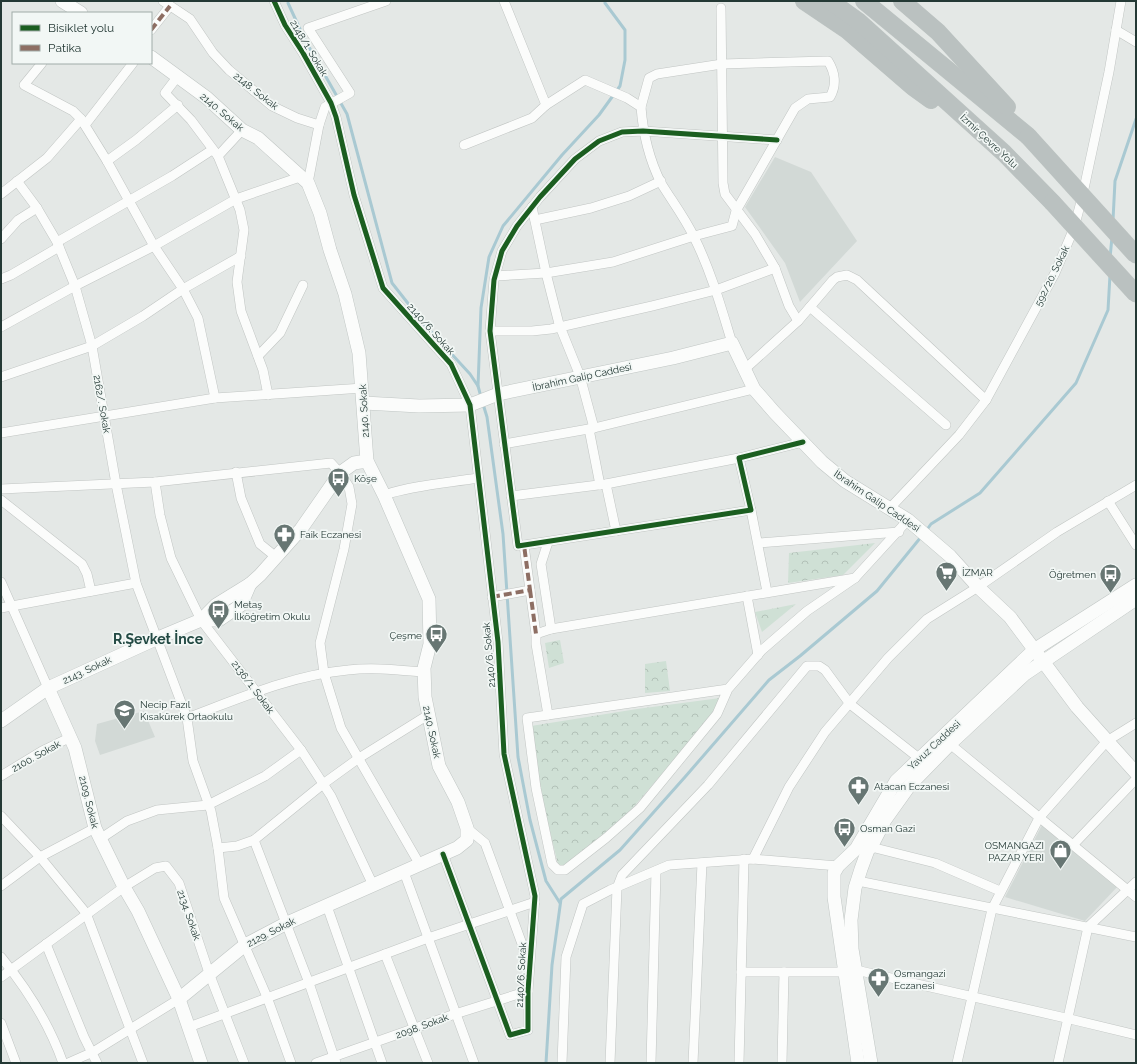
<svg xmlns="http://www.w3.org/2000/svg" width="1137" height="1064" font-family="Raleway,sans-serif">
<defs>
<pattern id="forest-crowns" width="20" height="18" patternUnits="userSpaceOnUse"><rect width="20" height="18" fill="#cfe0d5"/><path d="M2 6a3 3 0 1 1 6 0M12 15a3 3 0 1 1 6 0" fill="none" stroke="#b2c1b7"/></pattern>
</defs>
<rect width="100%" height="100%" fill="#e4e8e6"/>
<!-- built -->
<g fill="#d2d9d6">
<polygon points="775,157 811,172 857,241 800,302 785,263 745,207"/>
<polygon points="144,711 155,737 100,755 95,741 97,724"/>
<polygon points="1042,825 1119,885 1085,921 1005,897"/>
</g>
<!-- forest -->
<g fill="url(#forest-crowns)">
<polygon points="875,543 843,575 788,583 789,553"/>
<polygon points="796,604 762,632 755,612"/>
<polygon points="560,640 564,663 549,668 545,643"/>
<polygon points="666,661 670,691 645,693 645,664"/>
<polygon points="720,698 714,713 625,817 569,863 563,866 558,864 542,800 531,726 637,709"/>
</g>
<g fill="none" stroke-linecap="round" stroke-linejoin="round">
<!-- stream -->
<g stroke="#a9c9d2" stroke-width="3">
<polyline points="288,3 305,40 347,114 392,283 425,325 470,374 478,386 481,397"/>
<polyline points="1113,220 1115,181 1136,119"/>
<polyline points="1110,258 1112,237"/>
<polyline points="478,386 481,308 489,257 503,226 562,155 599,115 620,86 625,60 625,30 605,3"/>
<polyline points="483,404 487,417 503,534 518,757 530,820 546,881 560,903"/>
<polyline points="926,531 931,524 980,493 1076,383 1108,310 1110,275"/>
<polyline points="546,1063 552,965 561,899 620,850 685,777 769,680 800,656 877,591 921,537"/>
</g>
<defs>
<g id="street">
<polyline points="163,1 190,19 213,53 229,70 272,106 297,118 319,125 308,183"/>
<polyline points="274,1 285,25 303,53 331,103 336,117 354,195 383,288 451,364 470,405 498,642 504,754 535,896 528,991 528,1030 510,1035 443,854"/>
<polyline points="504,1 546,105"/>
<polyline points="721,8 723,183 725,194 755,234 775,268 789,306 798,321"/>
<polyline points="151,30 170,6"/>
<polyline points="1116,30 1136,42"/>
<polyline points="178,76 165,93 191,120 218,156 240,210 244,230 237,282 241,311 263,370 268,395"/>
<polyline points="85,125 133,63"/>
<polyline points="319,125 325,107 350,93 308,28 386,1"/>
<polyline points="777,140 643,131 622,132 599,141 575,159 540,197 517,226 502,251 494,280 490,331 518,546 751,510 739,458 803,442"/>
<path d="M464 145 532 118 546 105 585 80 627 98 641 107C643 133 649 159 661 183 672 201 685 218 694 237 711 271 721 307 732 343"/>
<polyline points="218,156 242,130"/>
<polyline points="107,161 136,140 178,105"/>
<polyline points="17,181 37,208 57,242 75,286 92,346 116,484 136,583 187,718 193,761 211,811 218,848 224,898 267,997 291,1063"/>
<polyline points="1,194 47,158 81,119"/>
<polyline points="532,207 546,273 559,324 580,376 594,428 754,389"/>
<polyline points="535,220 591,208 629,196 661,181"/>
<polyline points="1,239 18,220 37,208"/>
<polyline points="57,242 172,176 212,150"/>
<path d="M495 276 546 273 613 262 694 236 732 226 736 211 795 108 808 99 830 97C837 85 835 72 828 61L722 64 657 74 649 78 641 107"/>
<polyline points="1,279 11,275 59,247"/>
<polyline points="810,307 946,425"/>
<polyline points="1,327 75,286 154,246 236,199 300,177"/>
<polyline points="490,331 532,331 551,329 652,306 716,290 775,268"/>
<polyline points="258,356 280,333 303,285"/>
<polyline points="745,369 798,321 833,280 837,277 847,275 857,280 986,400"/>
<polyline points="1,377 92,346 143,316 183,289 154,246 107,161 81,119 73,111 24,85 42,63"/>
<polyline points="215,398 198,318 183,289 241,256"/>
<polyline points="589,429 600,485"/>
<polyline points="1,433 215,398 363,388"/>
<polyline points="504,444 594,428"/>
<polyline points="236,472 241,498 260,544 276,557"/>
<polyline points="155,482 160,515 171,558 201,620 301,750 331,796 373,885"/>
<polyline points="606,484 616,531"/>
<polyline points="1,489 155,482 331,463 340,473 349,487 352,504 344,549 320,643 324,673 341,728 420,865"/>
<path d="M384 495C415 485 447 483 478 478"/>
<polyline points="511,496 606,484 739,458"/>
<polyline points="1,500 82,564 87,574 91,591"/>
<polyline points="1108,501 1136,545"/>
<polyline points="890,508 959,435 986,400 1055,273 1074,228 1082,198 1109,72 1121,1"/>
<polyline points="751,510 767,592"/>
<polyline points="548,542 541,564 551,629 855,578 908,520"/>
<polyline points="758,543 899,532"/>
<polyline points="1,582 48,688"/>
<polyline points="530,590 536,634"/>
<polyline points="747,596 758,655"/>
<polyline points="492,597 530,590 524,545"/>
<polyline points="1,608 136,583"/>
<polyline points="728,689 527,718 536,788 552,864 558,870 565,870 606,838 640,808 717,714 728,689 762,650 807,611 855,578"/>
<polyline points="548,715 536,644 536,634 551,629"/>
<path d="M187 718C238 699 292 675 348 670 373 667 399 670 424 672"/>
<polyline points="950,744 1136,897"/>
<polyline points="1,776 42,751 71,737"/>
<polyline points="1,816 40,857 86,913 143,1063"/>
<polyline points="467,828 485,843 529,963"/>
<polyline points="100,839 127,821 157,810 208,805 265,776 301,750"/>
<polyline points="254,840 309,983 336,1063"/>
<polyline points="1074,844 1136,779"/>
<polyline points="871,847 935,863 1000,891"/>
<polyline points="218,848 237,846 254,840 323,784 359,758 428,715"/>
<polyline points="753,859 789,787 825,732 888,658 927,619 978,587 1057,532 1136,485"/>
<polyline points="404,872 474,1063"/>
<polyline points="858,881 1136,937"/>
<polyline points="1,886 40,857 95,828"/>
<polyline points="327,906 382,1063"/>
<polyline points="46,944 84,1037 97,1063"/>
<polyline points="385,954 428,1063"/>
<path d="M1 957C28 990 49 1023 63 1063"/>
<polyline points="856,970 1070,1019 1136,1035"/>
<polyline points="741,972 844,972"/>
<polyline points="1,977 124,887 155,868 166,866 179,883 209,973 244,1063"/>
<polyline points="1,1023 16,1063"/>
<polyline points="189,1027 428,938 535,902"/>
<polyline points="68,1063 93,1052 179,999"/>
<polyline points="316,1063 455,1014 528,991"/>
<polyline points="562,1063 566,957 583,904 610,890 669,865 753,859 838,866"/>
<polyline points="610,1063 617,888 622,875 708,785 807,666 819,666 825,670 850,704 920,759"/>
<polyline points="651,1063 656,871"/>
<polyline points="693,1063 702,863"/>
<polyline points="739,1063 744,859"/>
<polyline points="782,1063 784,972"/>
<polyline points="957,1063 992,909 1039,818 1107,741 1136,723"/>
<polyline points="1058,1063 1088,927 1136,882"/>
</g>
<g id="secondary">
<polyline points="62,1 81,13"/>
<polyline points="151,57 207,98 242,130 258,138 308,183 320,213 330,250 345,294 359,353 367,461 384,495 429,599 430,644 424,668 425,697 439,766 458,802 467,828 467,840 457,848 285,924 245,945 179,999"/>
<polyline points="364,403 419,406 470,405 498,394 673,358 732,343 754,389 775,413 822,462 845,481 908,520 950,556 978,587 1010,617 1077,707 1136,773"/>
<polyline points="201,620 219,620 241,605 250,584"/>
<polyline points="48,688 75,748 95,828 124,887 138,911 179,999 201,1063"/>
<polyline points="1,721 48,688 158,638 201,620 216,605 250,584 260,575 301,529 340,473 354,463 367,461"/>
<polyline points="858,1063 834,897 834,873 838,866 856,849 896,781 1034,650 1136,585"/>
<polyline points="871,1063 852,949 851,920 855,888 861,869 868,850 871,847 885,820 910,785 950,744 1025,674 1136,599"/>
</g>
<g id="highway">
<polyline points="804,1 847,30 913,87 931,100"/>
<polyline points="830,1 858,21 1004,153 1052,202"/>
<polyline points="864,1 1028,136"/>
<polyline points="902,1 938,32 1007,107"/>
</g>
</defs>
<!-- street casing -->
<use href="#street" stroke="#c1c5c3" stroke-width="10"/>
<!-- secondary casing -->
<use href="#secondary" stroke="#c0c6c4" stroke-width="14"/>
<!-- highway casing -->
<use href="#highway" stroke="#bdc4c2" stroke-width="18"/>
<!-- street -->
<use href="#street" stroke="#fbfcfb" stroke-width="9"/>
<!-- secondary -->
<use href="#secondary" stroke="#fbfcfb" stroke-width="13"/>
<!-- highway -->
<use href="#highway" stroke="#bac1c0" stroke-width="17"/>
<defs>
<g id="highway-bridge">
<polyline points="1028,136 1136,255"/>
<polyline points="1052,202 1136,294"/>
</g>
</defs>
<!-- highway-bridge casing -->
<use href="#highway-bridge" stroke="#bdc4c2" stroke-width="18" stroke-linecap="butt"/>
<!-- highway-bridge -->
<use href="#highway-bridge" stroke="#bac1c0" stroke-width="17"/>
<!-- quiet -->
<g stroke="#8d6e63" stroke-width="4" stroke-dasharray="8 4" stroke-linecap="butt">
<polyline points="151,30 170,6"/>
<polyline points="530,590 536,634"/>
<polyline points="492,597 530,590 524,545"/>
</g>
<defs>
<g id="cycleway">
<polyline points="274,1 285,25 303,53 331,103 336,117 354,195 383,288 451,364 470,405 498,642 504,754 535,896 528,991 528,1030 510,1035 443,854"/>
<polyline points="777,140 643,131 622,132 599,141 575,159 540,197 517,226 502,251 494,280 490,331 518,546 751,510 739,458 803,442"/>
</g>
</defs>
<!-- cycleway casing -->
<use href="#cycleway" stroke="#f2f7f5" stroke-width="8"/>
<!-- cycleway -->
<use href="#cycleway" stroke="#1b5e20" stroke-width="5"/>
</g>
<!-- icons -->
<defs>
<symbol id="bus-pin" viewBox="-11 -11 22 30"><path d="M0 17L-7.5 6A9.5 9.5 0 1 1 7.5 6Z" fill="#677673" stroke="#f2f7f5"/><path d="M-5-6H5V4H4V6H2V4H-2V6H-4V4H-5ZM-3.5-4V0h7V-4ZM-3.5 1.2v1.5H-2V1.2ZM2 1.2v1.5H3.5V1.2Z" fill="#fff"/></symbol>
<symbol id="pharmacy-pin" viewBox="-11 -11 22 30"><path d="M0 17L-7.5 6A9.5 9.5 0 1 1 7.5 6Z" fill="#677673" stroke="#f2f7f5"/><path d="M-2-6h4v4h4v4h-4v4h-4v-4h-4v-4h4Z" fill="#fff"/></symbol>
<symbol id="supermarket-pin" viewBox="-11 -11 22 30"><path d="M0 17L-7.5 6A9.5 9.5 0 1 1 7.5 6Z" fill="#677673" stroke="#f2f7f5"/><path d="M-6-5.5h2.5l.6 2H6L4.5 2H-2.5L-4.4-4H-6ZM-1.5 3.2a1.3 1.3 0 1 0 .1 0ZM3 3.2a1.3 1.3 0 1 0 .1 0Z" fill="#fff"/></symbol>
<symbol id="school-pin" viewBox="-11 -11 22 30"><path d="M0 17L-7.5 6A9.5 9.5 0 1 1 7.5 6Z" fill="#677673" stroke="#f2f7f5"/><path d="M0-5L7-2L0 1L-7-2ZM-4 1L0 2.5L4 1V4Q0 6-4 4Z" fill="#fff"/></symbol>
<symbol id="shop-pin" viewBox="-11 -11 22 30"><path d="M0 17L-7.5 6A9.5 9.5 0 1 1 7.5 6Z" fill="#677673" stroke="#f2f7f5"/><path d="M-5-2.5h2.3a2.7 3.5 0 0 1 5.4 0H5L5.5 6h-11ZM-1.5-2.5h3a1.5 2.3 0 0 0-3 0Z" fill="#fff"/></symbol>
</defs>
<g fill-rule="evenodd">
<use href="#bus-pin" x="326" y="466" width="25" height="34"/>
<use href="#pharmacy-pin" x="272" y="522" width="25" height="34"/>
<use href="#supermarket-pin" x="934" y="560" width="25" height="34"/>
<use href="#bus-pin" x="1098" y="562" width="25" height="34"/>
<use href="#bus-pin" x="206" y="598" width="25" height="34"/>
<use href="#bus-pin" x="424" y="622" width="25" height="34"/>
<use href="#school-pin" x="112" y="698" width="25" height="34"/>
<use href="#pharmacy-pin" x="846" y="774" width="25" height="34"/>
<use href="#bus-pin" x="832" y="816" width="25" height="34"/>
<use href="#shop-pin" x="1048" y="838" width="25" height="34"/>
<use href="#pharmacy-pin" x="866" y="966" width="25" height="34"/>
</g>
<g text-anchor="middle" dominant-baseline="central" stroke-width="3.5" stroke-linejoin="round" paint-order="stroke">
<!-- street labels -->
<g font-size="10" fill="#243935" stroke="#f2f7f5">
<text transform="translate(309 48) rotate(59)">2148/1. Sokak</text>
<text transform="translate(256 91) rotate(38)">2148. Sokak</text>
<text transform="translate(222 112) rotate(40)">2140. Sokak</text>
<text transform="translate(989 141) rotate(43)">İzmir Çevre Yolu</text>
<text transform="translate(1052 276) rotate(-64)">592/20. Sokak</text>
<text transform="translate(431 329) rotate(48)">2140/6. Sokak</text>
<text transform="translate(582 377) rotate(-12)">İbrahim Galip Caddesi</text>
<text transform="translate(102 404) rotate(80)">2162/. Sokak</text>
<text transform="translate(364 411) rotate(-93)">2140. Sokak</text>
<text transform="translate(877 501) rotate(34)">İbrahim Galip Caddesi</text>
<text transform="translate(489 655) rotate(-95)">2140/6. Sokak</text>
<text transform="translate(87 670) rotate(-25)">2143. Sokak</text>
<text transform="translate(253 687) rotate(53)">2136/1. Sokak</text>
<text transform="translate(432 732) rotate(78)">2140. Sokak</text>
<text transform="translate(934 745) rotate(-43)">Yavuz Caddesi</text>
<text transform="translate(36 756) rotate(-29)">2100. Sokak</text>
<text transform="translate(89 802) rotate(76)">2109. Sokak</text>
<text transform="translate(189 915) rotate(71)">2134. Sokak</text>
<text transform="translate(271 932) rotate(-27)">2129. Sokak</text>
<text transform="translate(521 975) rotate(-87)">2140/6. Sokak</text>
<text transform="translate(422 1026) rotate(-20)">2098. Sokak</text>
</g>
<!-- poi labels -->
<g font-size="10" fill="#243935" stroke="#f2f7f5" text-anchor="start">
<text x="354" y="478">Köşe</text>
<text x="300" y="534">Faik Eczanesi</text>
<text x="962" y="572">İZMAR</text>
<text x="1096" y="574" text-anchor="end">Öğretmen</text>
<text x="234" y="604">Metaş<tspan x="234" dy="12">İlköğretim Okulu</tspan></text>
<text x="422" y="635" text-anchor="end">Çeşme</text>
<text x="140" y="704">Necip Fazıl<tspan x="140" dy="12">Kısakürek Ortaokulu</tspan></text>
<text x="874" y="786">Atacan Eczanesi</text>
<text x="860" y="828">Osman Gazi</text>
<text x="1044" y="845" text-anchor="end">OSMANGAZI<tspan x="1044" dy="12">PAZAR YERI</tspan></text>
<text x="894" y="973">Osmangazi<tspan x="894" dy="12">Eczanesi</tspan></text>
</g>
<!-- district labels -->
<g font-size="14" font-weight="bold" fill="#224943" stroke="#f2f7f5">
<text x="158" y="639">R.Şevket İnce</text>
</g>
</g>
<!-- border -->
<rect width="1137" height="1064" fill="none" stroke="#243935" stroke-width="4"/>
<!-- legend -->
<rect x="12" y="12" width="140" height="52" fill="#f2f7f5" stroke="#a0aba8"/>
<rect x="20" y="25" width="20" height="6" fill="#1b5e20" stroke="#a0aba8"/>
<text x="48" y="32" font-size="12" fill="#243935">Bisiklet yolu</text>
<rect x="20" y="45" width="20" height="6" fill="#8d6e63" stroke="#a0aba8"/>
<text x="48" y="52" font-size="12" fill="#243935">Patika</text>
</svg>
